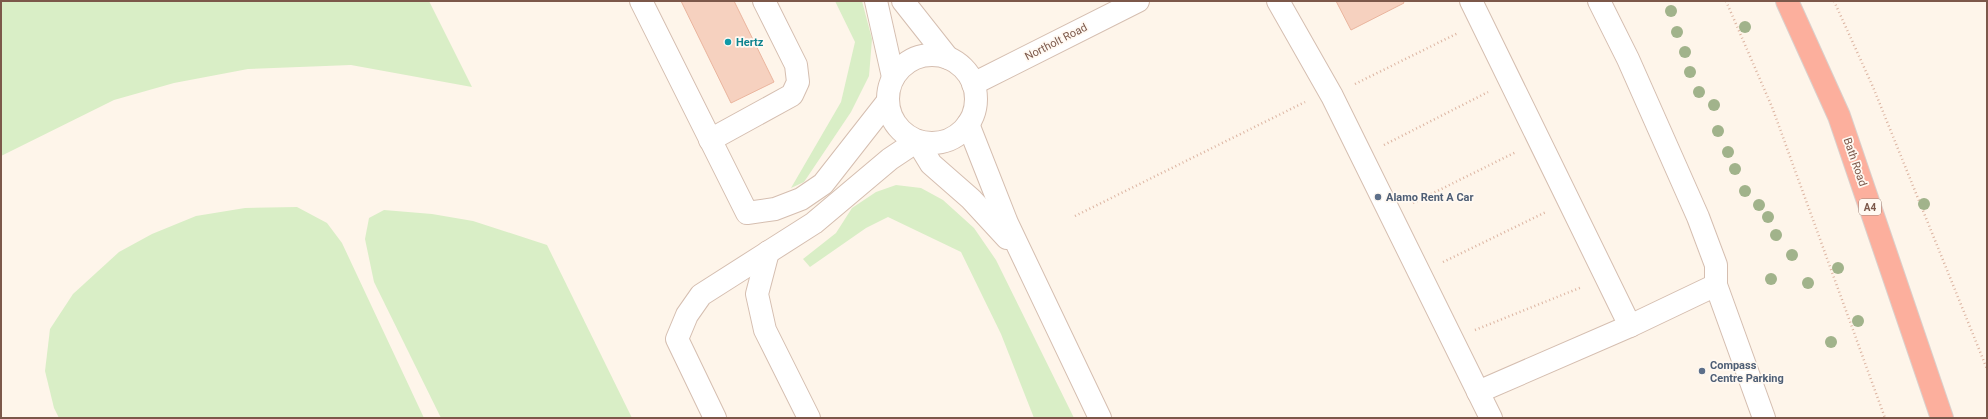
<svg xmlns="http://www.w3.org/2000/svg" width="1988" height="419" font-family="Roboto,sans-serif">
<rect width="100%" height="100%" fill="#fef5ea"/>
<!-- green -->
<g fill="#d9eec6">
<polygon points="1,1 429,1 472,87 351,65 248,69 174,83 114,100 1,156"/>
<polygon points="835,1 862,1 872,39 869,76 851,112 804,182 791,188 841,102 855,42"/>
<polygon points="896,185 921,188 943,200 974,228 996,260 1074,418 1034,418 1001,334 961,252 888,217 866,228 810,267 803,259 836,233 852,208 876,192"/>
<polygon points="297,207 327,223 342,243 424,418 59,418 54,408 45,371 50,329 73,294 119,252 152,234 196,216 245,208"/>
<polygon points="384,210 432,214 473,221 547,245 632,418 441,418 374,282 365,239 369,218"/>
</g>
<!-- building -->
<g fill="#f6d1bf" stroke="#eab59e">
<polygon points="681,1 734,1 774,82 731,103"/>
<polygon points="1336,1 1403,1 1404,3 1351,30"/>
</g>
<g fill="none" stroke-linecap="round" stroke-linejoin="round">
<defs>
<g id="minor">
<polyline points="641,1 747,213 775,209 801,199 823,184 888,101"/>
<polyline points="876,1 893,77"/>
<polyline points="903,1 948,58"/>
<polyline points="1278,1 1332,96 1491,418"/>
<polyline points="1471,1 1630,326"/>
<polyline points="1599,1 1628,59 1698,217 1716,265 1716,285 1764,418"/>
<circle cx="932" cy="99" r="44"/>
<polyline points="973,84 1138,1"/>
<polyline points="968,124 1007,223 1100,418"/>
<polyline points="710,140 792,95 798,82 796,65 764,1"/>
<polyline points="917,141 931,164 971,199 1007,238"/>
<polyline points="768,252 757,294 765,330 809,418"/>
<polyline points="1478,392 1630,326 1716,285"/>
<polyline points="715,418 677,339 687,315 701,295 814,223 890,159 917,141"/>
</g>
<polyline id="highway" points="1787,1 1839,116 1942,418"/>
</defs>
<!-- minor casing -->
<use href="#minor" stroke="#d5beb0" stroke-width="24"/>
<!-- highway casing -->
<use href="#highway" stroke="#dad0cc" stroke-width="24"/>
<!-- path -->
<g stroke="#dcb4a1" stroke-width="2.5" stroke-dasharray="1 3" stroke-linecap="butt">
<polyline points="1726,1 1772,107 1885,418"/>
<polyline points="1834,1 1873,87 1987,369"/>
<polyline points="1355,84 1458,33"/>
<polyline points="1384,145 1488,92"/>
<polyline points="1413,203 1516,152"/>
<polyline points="1075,216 1305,102"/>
<polyline points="1443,262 1546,212"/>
<polyline points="1475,330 1582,287"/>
</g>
<!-- minor -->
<use href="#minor" stroke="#fff" stroke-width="22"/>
<!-- highway -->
<use href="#highway" stroke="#fcaf9d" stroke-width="22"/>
</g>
<!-- trees -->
<g fill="#a1b38b">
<circle cx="1671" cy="11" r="6"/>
<circle cx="1745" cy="27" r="6"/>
<circle cx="1677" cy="32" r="6"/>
<circle cx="1685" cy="52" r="6"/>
<circle cx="1690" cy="72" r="6"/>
<circle cx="1699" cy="92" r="6"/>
<circle cx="1714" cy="105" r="6"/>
<circle cx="1718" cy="131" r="6"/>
<circle cx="1728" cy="152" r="6"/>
<circle cx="1735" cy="169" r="6"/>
<circle cx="1745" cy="191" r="6"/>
<circle cx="1924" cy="204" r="6"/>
<circle cx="1759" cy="205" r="6"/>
<circle cx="1768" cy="217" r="6"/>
<circle cx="1776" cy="235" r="6"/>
<circle cx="1792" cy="255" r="6"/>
<circle cx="1838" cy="268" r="6"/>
<circle cx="1771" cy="279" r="6"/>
<circle cx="1808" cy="283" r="6"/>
<circle cx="1858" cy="321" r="6"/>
<circle cx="1831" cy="342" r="6"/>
</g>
<!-- markers -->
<circle fill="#0f9aa8" stroke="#fff9f2" stroke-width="1.5" cx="728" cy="42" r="4"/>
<g fill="#5c6f8a" stroke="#fff9f2" stroke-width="1.5">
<circle cx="1378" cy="197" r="4"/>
<circle cx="1702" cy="371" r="4"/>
</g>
<g text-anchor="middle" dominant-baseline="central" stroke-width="3.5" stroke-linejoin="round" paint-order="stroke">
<!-- shield labels -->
<rect fill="#fff9f2" stroke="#a3887c" stroke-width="1" x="1859" y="199" width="22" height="16" rx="3"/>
<g font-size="10" font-weight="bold" fill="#7c584a">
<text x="1870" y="207">A4</text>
</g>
<!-- culture labels -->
<g font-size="11" font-weight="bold" fill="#0d838f" stroke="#fff9f2" text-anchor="start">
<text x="736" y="42">Hertz</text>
</g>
<!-- street labels -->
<g font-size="11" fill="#7c584a" stroke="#fff9f2">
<text transform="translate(1056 42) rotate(-27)">Northolt Road</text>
<text transform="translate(1855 162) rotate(71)">Bath Road</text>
</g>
<!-- service labels -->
<g font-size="11" font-weight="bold" fill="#4e5e75" stroke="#fff9f2" text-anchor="start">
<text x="1386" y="197">Alamo Rent A Car</text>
<text x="1710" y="365">Compass<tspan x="1710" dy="13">Centre Parking</tspan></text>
</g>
</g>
<!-- border -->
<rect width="1988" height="419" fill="none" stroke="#7c584a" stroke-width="4"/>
</svg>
